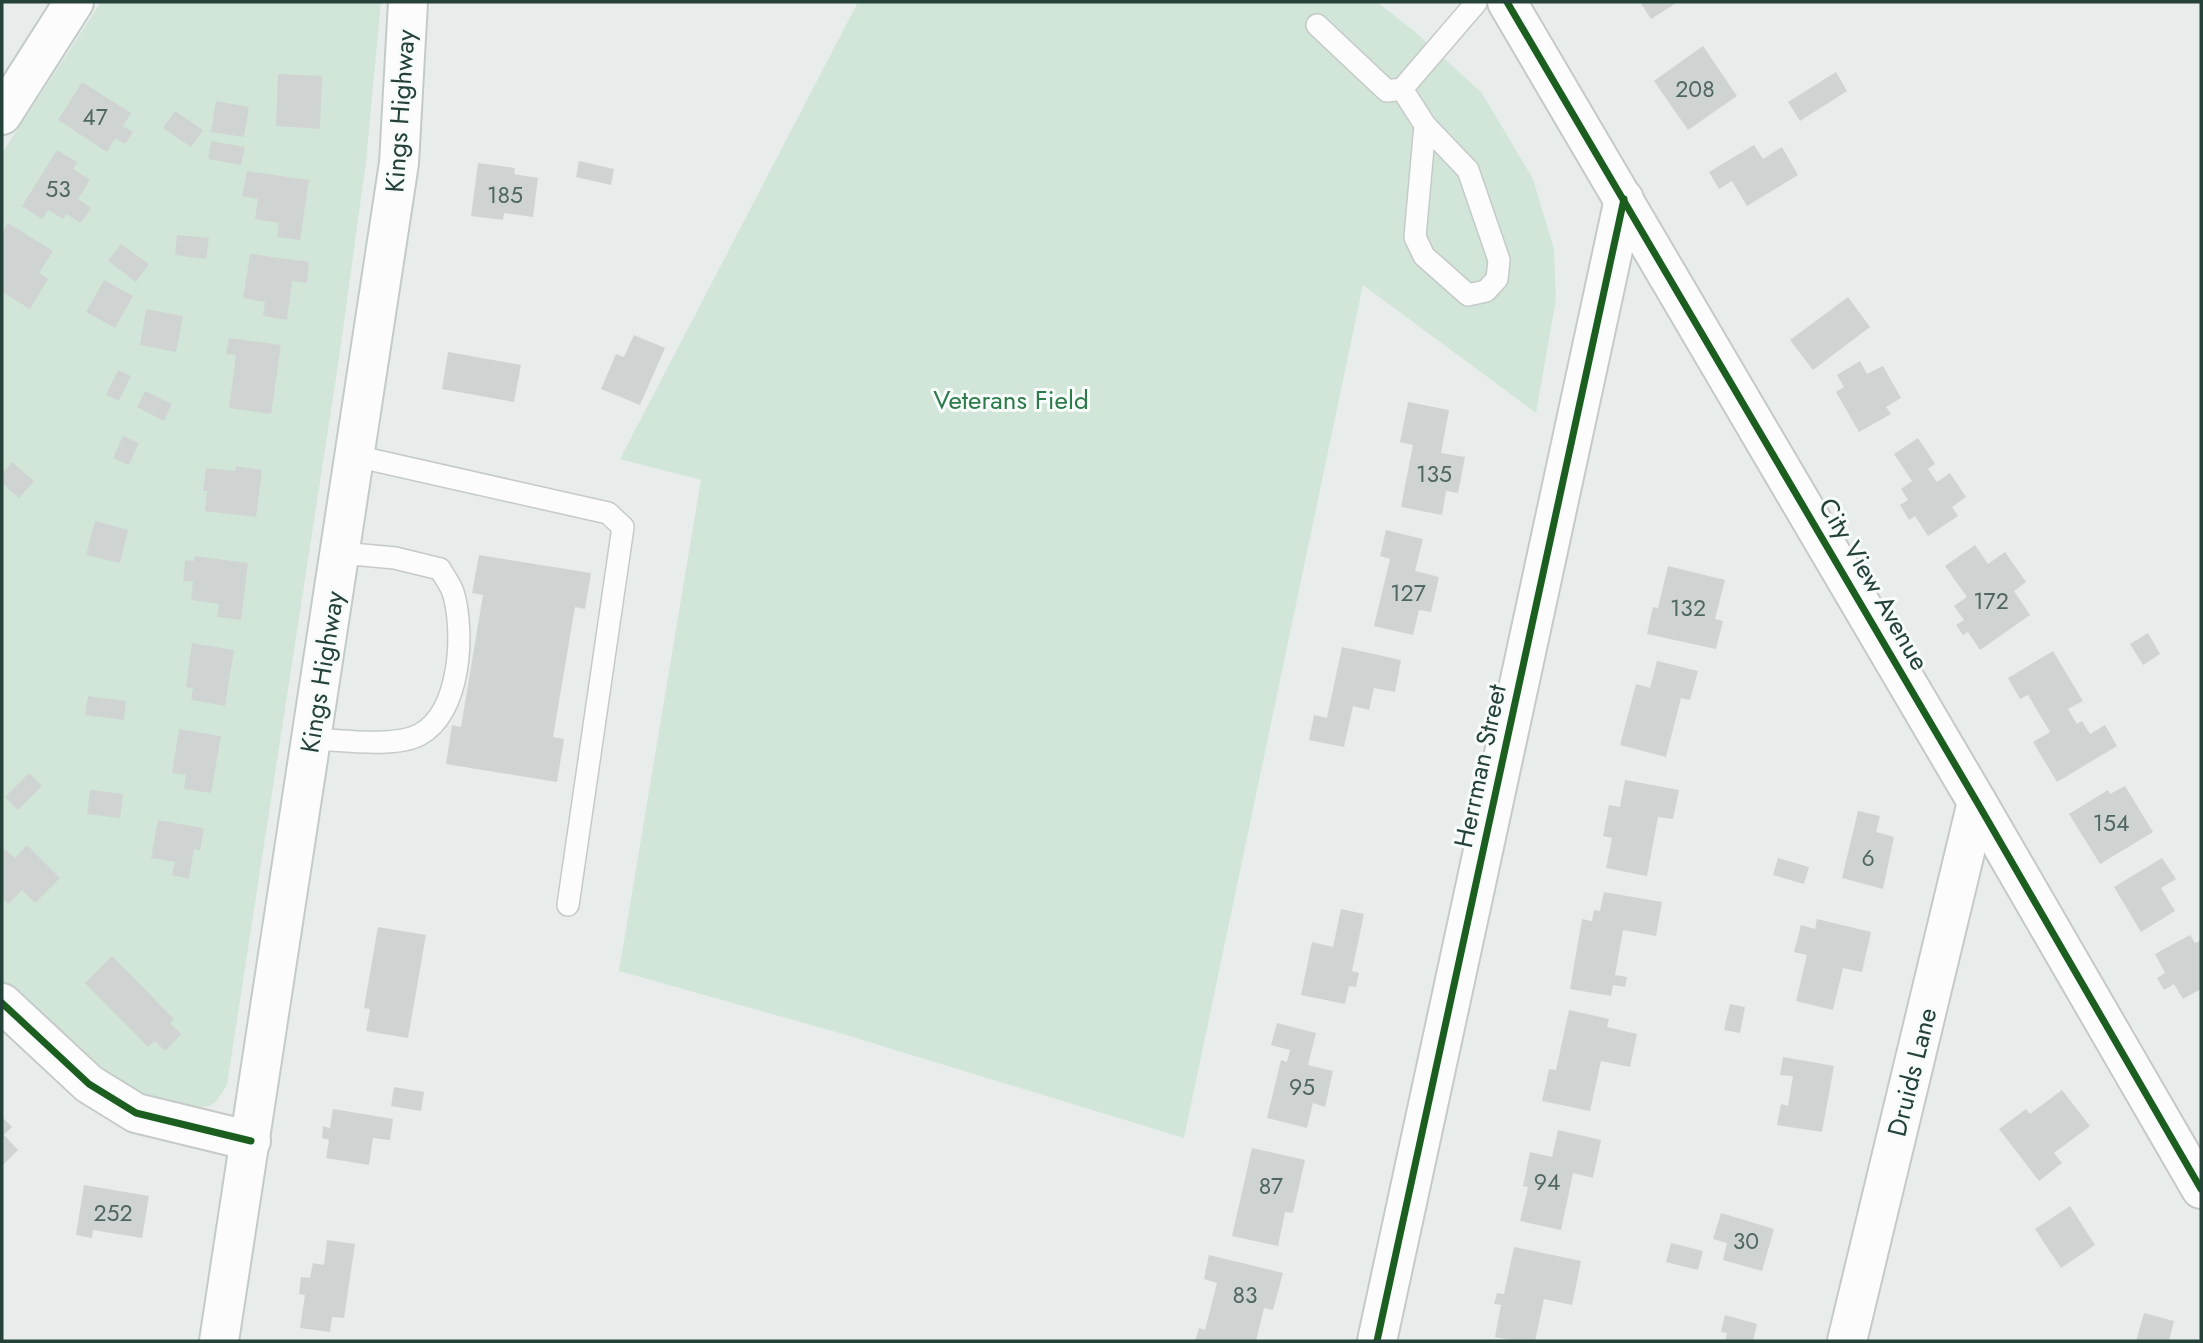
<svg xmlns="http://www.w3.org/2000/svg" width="2203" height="1343" font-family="Jost,sans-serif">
<rect width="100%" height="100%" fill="#e8edeb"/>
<!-- green -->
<g fill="#d1e6d8">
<polygon points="101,2 381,2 366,162 339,359 227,1085 216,1102 209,1106 192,1108 136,1099 2,985 2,153"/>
<polygon points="858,2 1377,2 1414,31 1482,93 1533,179 1554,249 1556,299 1536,413 1363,285 1184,1138 836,1032 619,971 701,480 620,459"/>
</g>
<!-- building -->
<g fill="#cfd4d2">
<polygon points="1640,2 1678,2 1651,19"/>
<polygon points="1703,46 1737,96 1688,130 1654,81"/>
<polygon points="1836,72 1847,91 1800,121 1788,102"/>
<polygon points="278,74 322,76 320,129 276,126"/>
<polygon points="82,82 131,113 123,126 133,132 125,144 115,138 107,152 58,120"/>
<polygon points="216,101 249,107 244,137 211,132"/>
<polygon points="175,111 203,130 191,147 163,128"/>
<polygon points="211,141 245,147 241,165 208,159"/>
<polygon points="1754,145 1763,159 1782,147 1798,175 1747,206 1732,181 1719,189 1709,172"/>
<polygon points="57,150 77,162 73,169 90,180 78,199 91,208 81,223 66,214 63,219 48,210 42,219 22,206"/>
<polygon points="579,161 614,169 611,185 576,177"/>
<polygon points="478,163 515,168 514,174 538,178 533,217 504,213 503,220 471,216"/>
<polygon points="247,171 309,180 300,240 277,237 279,223 255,219 258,199 242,196"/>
<polygon points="8,223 53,251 39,273 48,279 30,309 2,292 2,234"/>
<polygon points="177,235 209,238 206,259 175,255"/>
<polygon points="121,244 149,264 136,282 108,261"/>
<polygon points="250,254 309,262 307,283 292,281 287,320 263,316 265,302 243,298"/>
<polygon points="104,280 133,296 115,328 86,312"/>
<polygon points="1848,297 1870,327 1813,370 1790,340"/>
<polygon points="146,309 183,316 176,352 140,345"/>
<polygon points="634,335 665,348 640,405 601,389 616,354 624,357"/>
<polygon points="229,338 281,345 271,414 229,408 236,355 226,354"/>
<polygon points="448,352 521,365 514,402 442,389"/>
<polygon points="1860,361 1867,374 1883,366 1901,398 1886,407 1891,414 1859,432 1836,392 1844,387 1837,375"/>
<polygon points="118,370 131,376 119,401 106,395"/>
<polygon points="145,391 172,404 164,421 137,407"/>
<polygon points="1408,402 1449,410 1441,453 1465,457 1458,493 1446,491 1442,515 1401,507 1413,445 1400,442"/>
<polygon points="123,436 139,443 129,465 113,458"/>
<polygon points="1918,438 1935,464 1928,469 1937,482 1950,473 1966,497 1952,507 1958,516 1928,536 1915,516 1909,520 1900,505 1908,500 1901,489 1912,481 1894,454"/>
<polygon points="12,462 34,481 19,498 2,483 2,474"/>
<polygon points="236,466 262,470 256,517 205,511 207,491 203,491 206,468 235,471"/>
<polygon points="95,521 128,530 120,563 86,555"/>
<polygon points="1386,530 1423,539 1415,571 1439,577 1431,612 1419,610 1413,635 1374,626 1390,559 1380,556"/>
<polygon points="1975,545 1988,564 2005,552 2026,582 2014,591 2030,615 1980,650 1968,632 1963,635 1956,625 1964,620 1954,606 1967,597 1945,566"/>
<polygon points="479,555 591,573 585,609 575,607 553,737 564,739 557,782 446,764 452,725 461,727 483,595 472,593"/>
<polygon points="195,556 248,563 241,620 217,617 219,604 191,600 193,582 183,581 185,560 194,561"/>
<polygon points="1668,566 1725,580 1715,619 1723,621 1716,649 1647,634 1653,607 1658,608"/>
<polygon points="2148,633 2160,654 2143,665 2130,644"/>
<polygon points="192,643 234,650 225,706 191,700 193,688 186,687"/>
<polygon points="1342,647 1401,660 1395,692 1374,688 1369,710 1353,706 1344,747 1309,740 1314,715 1327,718"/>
<polygon points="2053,651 2083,701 2068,709 2077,724 2082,721 2090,734 2105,725 2117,746 2057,782 2033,742 2050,732 2028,695 2020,699 2008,678"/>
<polygon points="1657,661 1698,671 1690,700 1681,698 1666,757 1620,745 1636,684 1650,688"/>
<polygon points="88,696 126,701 124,720 85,715"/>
<polygon points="179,729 221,736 211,793 184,789 186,775 172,773"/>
<polygon points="29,773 42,786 18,810 5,797"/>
<polygon points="1625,780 1679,790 1673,819 1658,817 1647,876 1606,868 1612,838 1603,836 1609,805 1620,807"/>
<polygon points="2125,786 2153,832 2100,864 2069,814 2108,790 2110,794"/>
<polygon points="90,790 123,794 120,818 87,814"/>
<polygon points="1858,811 1880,816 1876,832 1894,837 1883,889 1842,878"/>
<polygon points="158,820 204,828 200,850 194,849 189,879 172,875 175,862 151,858"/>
<polygon points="27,845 60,878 35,903 22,890 8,904 2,898 2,852 5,849 15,858"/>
<polygon points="1778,858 1809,867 1804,884 1773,875"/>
<polygon points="2162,858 2176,879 2161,888 2175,911 2141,932 2114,887"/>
<polygon points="1604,892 1662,902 1656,936 1623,930 1615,975 1627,977 1625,987 1613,985 1611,996 1570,989 1582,919 1592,921 1594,910 1600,911"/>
<polygon points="1341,909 1364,914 1352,971 1359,973 1356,987 1349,986 1345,1004 1301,995 1312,942 1333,947"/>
<polygon points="1817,919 1871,932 1862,972 1843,968 1833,1010 1796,1001 1807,955 1794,952 1801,925 1815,929"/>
<polygon points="378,927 426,935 408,1038 366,1031 370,1009 364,1008"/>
<polygon points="2190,935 2195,943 2201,940 2201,989 2183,999 2174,984 2164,990 2157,978 2165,973 2155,954"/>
<polygon points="112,956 174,1019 170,1023 181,1034 165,1051 155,1041 148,1047 85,983"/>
<polygon points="1730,1004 1745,1007 1740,1033 1724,1030"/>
<polygon points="1569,1010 1609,1019 1607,1027 1637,1034 1630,1067 1601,1061 1590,1111 1542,1101 1549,1069 1556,1070"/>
<polygon points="1277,1023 1316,1033 1308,1065 1333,1071 1325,1107 1313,1103 1307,1128 1267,1118 1281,1060 1287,1062 1290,1050 1271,1045"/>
<polygon points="1783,1057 1834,1066 1822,1132 1777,1125 1781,1104 1788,1106 1793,1076 1780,1075"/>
<polygon points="394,1087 424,1092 421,1111 391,1106"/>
<polygon points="2062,1090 2090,1126 2054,1153 2062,1163 2039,1181 1999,1129 2026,1109 2030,1114"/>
<polygon points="333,1109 393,1119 390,1140 373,1138 369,1165 326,1158 329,1140 322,1138 323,1126 330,1128"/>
<polygon points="2,1117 12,1127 4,1135 18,1150 2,1166"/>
<polygon points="1558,1130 1601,1140 1593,1178 1573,1173 1561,1230 1520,1221 1528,1187 1523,1186 1530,1152 1552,1157"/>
<polygon points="1252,1148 1305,1160 1293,1213 1285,1212 1278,1246 1232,1236"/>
<polygon points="84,1185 149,1196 142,1238 93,1230 92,1238 76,1235"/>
<polygon points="2070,1206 2095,1245 2061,1268 2035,1229"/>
<polygon points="1721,1213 1774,1229 1762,1271 1723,1260 1727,1243 1713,1239"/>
<polygon points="327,1240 355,1244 344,1318 332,1317 330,1332 300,1328 305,1295 299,1294 301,1277 310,1278 313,1263 324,1265"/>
<polygon points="1671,1243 1703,1251 1698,1270 1666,1262"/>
<polygon points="1514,1247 1581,1261 1572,1305 1544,1299 1535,1341 1517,1341 1495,1337 1501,1305 1494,1304 1497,1293 1504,1294"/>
<polygon points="1209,1255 1283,1273 1273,1310 1264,1308 1256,1341 1195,1341 1199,1328 1205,1330 1217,1283 1204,1279"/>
<polygon points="2144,1313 2174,1321 2169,1341 2136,1341"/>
<polygon points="1725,1315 1757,1324 1753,1341 1725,1341 1727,1333 1721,1332"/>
</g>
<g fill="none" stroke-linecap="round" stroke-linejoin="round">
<defs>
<g id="lane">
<polyline points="1317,25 1387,91 1402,89 1476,3"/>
<polyline points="1402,89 1425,125 1468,170 1499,260 1497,279 1486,291 1468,295 1424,256 1415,237 1425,125"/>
<polyline points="355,456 608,513 623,527 568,905"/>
<path d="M312 739C342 740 393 748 419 735 461 713 465 632 453 592 450 584 444 576 440 569L395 558 341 553"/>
</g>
<g id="street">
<polyline points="1507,2 1977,802 2201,1189"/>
<polyline points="2,1003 89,1084 136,1113 251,1141"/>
<polyline points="1377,1341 1624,199"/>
<polyline points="1847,1341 1977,802"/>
</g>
<g id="secondary">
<polyline points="2,115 74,2"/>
<polyline points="219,1341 399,163 408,2"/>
</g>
</defs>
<!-- lane casing -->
<use href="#lane" stroke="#c5cac8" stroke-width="24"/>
<!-- street casing -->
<use href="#street" stroke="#c5cac8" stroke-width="42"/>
<!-- secondary casing -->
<use href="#secondary" stroke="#c3cbc8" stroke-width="42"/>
<!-- lane -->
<use href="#lane" stroke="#fcfcfc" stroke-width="21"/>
<!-- street -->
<use href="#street" stroke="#fcfcfc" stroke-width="38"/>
<!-- secondary -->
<use href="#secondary" stroke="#fcfcfc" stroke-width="38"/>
<defs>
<g id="cycleway">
<polyline points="1507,2 1977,802 2201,1189"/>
<polyline points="2,1003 89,1084 136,1113 251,1141"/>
<polyline points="1377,1341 1624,199"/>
</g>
</defs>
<!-- cycleway casing -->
<use href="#cycleway" stroke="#f7fbf9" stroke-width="11"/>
<!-- cycleway -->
<use href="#cycleway" stroke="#1b5e20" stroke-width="7"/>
</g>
<g text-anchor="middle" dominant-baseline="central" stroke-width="6" stroke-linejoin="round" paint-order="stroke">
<!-- number labels -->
<g font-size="23" fill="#506761">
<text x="1695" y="89">208</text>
<text x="95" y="117">47</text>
<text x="58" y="189">53</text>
<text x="505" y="195">185</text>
<text x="1434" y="474">135</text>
<text x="1408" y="593">127</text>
<text x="1991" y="601">172</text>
<text x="1688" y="608">132</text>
<text x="2111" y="823">154</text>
<text x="1868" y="858">6</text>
<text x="1302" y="1087">95</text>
<text x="1547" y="1182">94</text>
<text x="1271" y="1186">87</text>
<text x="113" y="1213">252</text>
<text x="1746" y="1241">30</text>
<text x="1245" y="1295">83</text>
</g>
<!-- street labels -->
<g font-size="26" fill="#24423a" stroke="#f7fbf9">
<text transform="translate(400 111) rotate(-86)">Kings Highway</text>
<text transform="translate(1874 584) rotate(60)">City View Avenue</text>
<text transform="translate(322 672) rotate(-81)">Kings Highway</text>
<text transform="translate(1480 766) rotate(-78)">Herrman Street</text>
<text transform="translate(1912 1072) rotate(-76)">Druids Lane</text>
</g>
<!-- park labels -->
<g font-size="26" fill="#2d7a4b" stroke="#f7fbf9">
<text x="1011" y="400">Veterans Field</text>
</g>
</g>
<!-- border -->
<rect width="2203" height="1343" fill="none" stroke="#24423a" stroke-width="7"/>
</svg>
